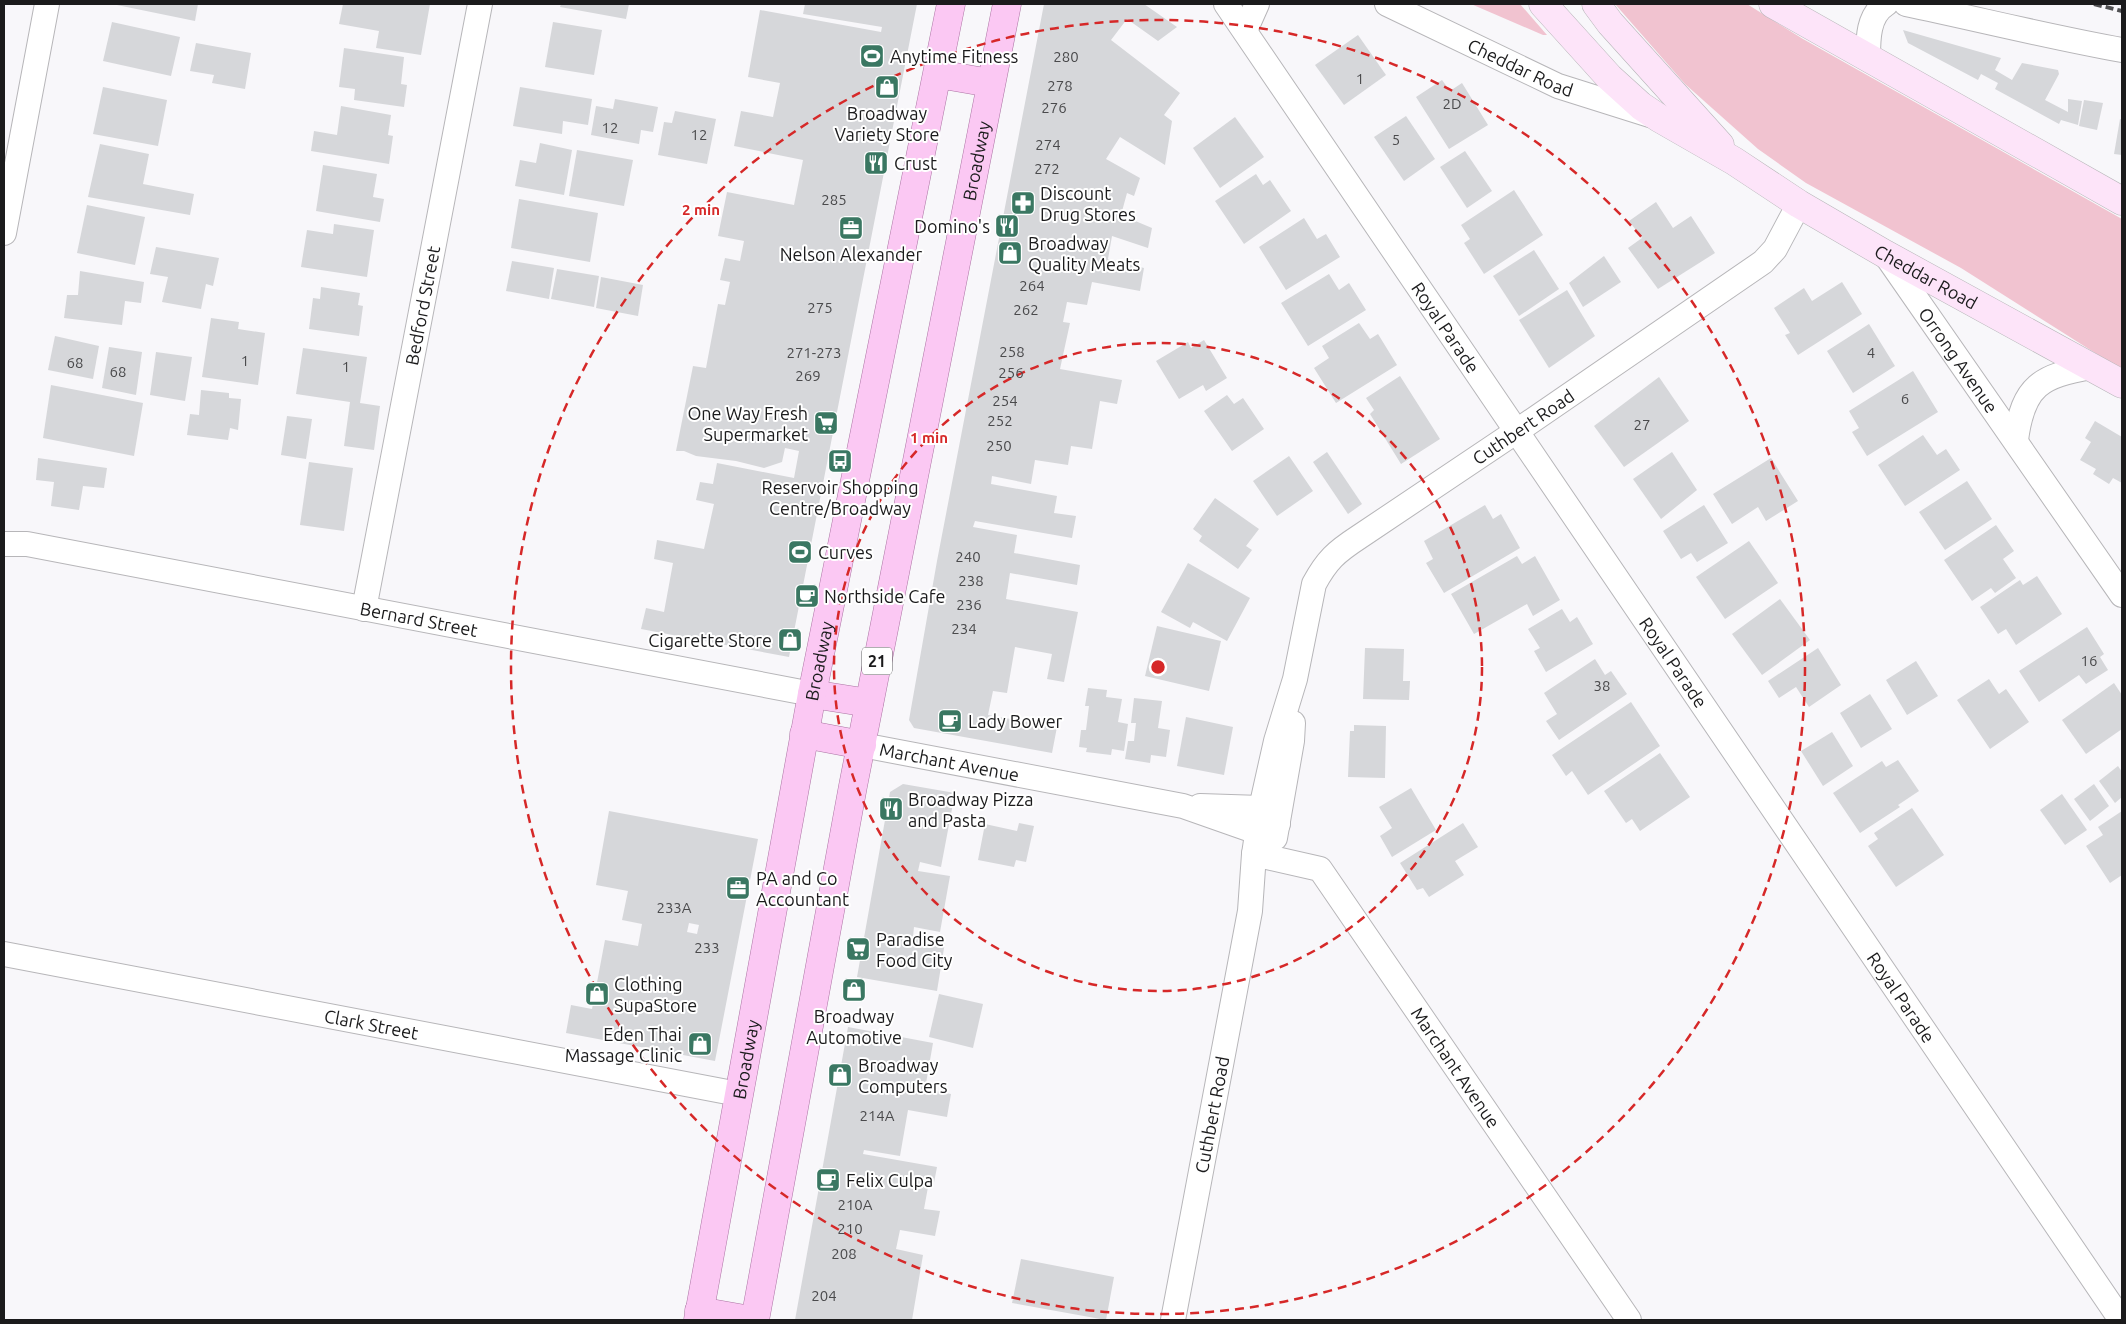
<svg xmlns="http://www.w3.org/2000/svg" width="2126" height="1324" font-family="Ubuntu,sans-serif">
<rect width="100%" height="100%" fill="#f8f7fa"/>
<!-- green -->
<g fill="#f1c3d0">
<polygon points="1471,4 1520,4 1547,35 1543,35"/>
<polygon points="1615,4 1747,4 1803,39 2122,219 2122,370 1961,268 1806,183 1758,149 1685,84"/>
</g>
<!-- building -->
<g fill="#d6d7da" fill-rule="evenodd">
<polygon points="112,4 198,4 195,21"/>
<polygon points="343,4 430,4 421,55 376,48 379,31 339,24"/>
<polygon points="561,4 629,4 626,19 560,7"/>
<polygon points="805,4 917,4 789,657 641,629 646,608 664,612 673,563 654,559 657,540 704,549 714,504 696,500 700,482 713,484 717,463 794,478 799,451 785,448 782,462 764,468 736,461 696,456 684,451 676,451 693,366 706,368 718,304 725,305 730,282 720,280 725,258 740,261 744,241 718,236 727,192 794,205 803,160 734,146 741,111 773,117 780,83 748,77 760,10 881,32 882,27 803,14"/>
<polygon points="1044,4 1144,4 1177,27 1158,41 1127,19 1111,40 1180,93 1164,115 1172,121 1165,165 1120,137 1106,159 1140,178 1134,196 1127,193 1121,215 1152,228 1148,248 1112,236 1108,259 1144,268 1140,291 1092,282 1087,305 1067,302 1063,322 1070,323 1060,369 1122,380 1117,404 1100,401 1092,449 1071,446 1068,465 1035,460 1031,484 992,476 991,484 1057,496 1054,513 1076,516 1072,538 975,521 973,527 1017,535 1014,553 1080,565 1077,585 1010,573 1006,599 1078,612 1064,682 1047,679 1052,654 1015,647 1007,693 993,691 988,715 1057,727 1052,753 914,728 909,720 937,561"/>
<polygon points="112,22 180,37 171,76 103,61"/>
<polygon points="553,22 602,30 594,75 545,67"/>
<polygon points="1903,30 2001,58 1995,70 2012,80 2022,63 2058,70 2059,74 2045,100 2068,112 2068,99 2082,101 2078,125 2061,120 2059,124 1995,89 1998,83 1981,74 1978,80 1908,43"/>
<polygon points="1358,35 1386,75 1344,105 1315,65"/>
<polygon points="196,43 251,53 245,89 212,83 214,75 190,71"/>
<polygon points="344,48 404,57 401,84 407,85 404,107 354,100 355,89 339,87"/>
<polygon points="1442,80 1450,91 1462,83 1488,125 1449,149 1416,97"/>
<polygon points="103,87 167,100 158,146 93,134"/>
<polygon points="520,87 592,99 588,125 563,121 562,134 513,126"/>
<polygon points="615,99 658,107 653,132 641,130 639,144 591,135 596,106 613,109"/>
<polygon points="2084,100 2103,103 2097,130 2079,126"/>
<polygon points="341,106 391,115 388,135 393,136 389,164 311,151 314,131 337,135"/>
<polygon points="675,111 716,119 707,164 658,155 664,122 672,123"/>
<polygon points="1406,116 1435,159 1404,181 1374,137"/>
<polygon points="1235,117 1264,157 1220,188 1193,148"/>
<polygon points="2120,119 2122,120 2122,155 2114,154"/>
<polygon points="540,143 572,150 564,195 515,186 520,160 536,163"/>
<polygon points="100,144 149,154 143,184 194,194 190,215 88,197"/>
<polygon points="577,150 633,160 624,206 569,196"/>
<polygon points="1465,151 1492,191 1467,208 1440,167"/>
<polygon points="323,165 377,174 373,197 384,199 380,222 316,211"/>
<polygon points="1256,174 1263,185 1270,180 1291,211 1244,244 1215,201"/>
<polygon points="1514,190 1543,235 1484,274 1464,243 1470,239 1461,225"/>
<polygon points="519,199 598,213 590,262 511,248"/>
<polygon points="1656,202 1673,228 1691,216 1715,253 1658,289 1628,248 1642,238 1629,221"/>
<polygon points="87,205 145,217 135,265 77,253"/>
<polygon points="1304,218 1317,239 1326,234 1340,257 1286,290 1259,247"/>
<polygon points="334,224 374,230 367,277 301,267 307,230 333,234"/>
<polygon points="156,247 219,258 213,286 206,284 201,309 162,302 168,277 150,274"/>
<polygon points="1534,250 1559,289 1519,316 1493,276"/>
<polygon points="1604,256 1621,282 1583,307 1569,283"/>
<polygon points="512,261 554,268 549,299 506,291"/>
<polygon points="557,269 599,276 594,307 551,299"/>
<polygon points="80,271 144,282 141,303 125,301 122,325 64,318 67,295 78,295"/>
<polygon points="1329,274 1339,290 1349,283 1366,310 1308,346 1281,303"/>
<polygon points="601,277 643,285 638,316 596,308"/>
<polygon points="1842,282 1862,314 1798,355 1785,335 1790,333 1774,308 1804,288 1812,301"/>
<polygon points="321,287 360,293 358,305 363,306 359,336 309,329 313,298 320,299"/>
<polygon points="1567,290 1595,336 1549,368 1519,320"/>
<polygon points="211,318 239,322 238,329 265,333 258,385 202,377"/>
<polygon points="1359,323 1370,339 1378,334 1397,365 1336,403 1314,368 1329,358 1322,346"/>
<polygon points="1869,324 1895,366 1853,393 1827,351"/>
<polygon points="55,336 99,346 93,379 48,370"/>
<polygon points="1204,340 1227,378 1206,391 1203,385 1179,399 1156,361 1188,342 1191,348"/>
<polygon points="109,347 142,352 136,395 102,388"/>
<polygon points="303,348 367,357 360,403 380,406 374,450 344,446 350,402 296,394"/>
<polygon points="156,352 192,357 185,401 150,395"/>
<polygon points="1913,371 1938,412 1867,456 1852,432 1859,428 1849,411"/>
<polygon points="1400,376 1440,439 1401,464 1370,414 1374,410 1366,398"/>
<polygon points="1659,377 1689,421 1624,467 1594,426"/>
<polygon points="51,385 143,403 134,456 43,438"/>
<polygon points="201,390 229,393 229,398 241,399 238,430 230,428 228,440 187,435 190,414 199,415"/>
<polygon points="1227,395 1234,404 1243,398 1264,429 1232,451 1204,411"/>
<polygon points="287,416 312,419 306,459 281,455"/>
<polygon points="2095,421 2122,437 2122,483 2113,478 2109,484 2093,474 2096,469 2080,460 2091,442 2085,438"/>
<polygon points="1923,435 1937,455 1946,449 1960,470 1905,506 1878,465"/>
<polygon points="1327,452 1362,504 1348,514 1313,462"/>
<polygon points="1672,452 1697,490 1661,519 1633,479"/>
<polygon points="1289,456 1313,491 1277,516 1253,481"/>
<polygon points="38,458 107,468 104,488 83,486 79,510 51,506 54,482 36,480"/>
<polygon points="1771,458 1798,501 1766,521 1758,507 1732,524 1713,494"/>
<polygon points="309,462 353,468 344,531 300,525"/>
<polygon points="1967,481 1992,519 1945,550 1919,512"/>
<polygon points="1215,498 1259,529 1246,546 1252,550 1238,569 1199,541 1202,536 1193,529"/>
<polygon points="1485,505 1493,519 1501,514 1520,548 1444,593 1426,563 1433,559 1424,541"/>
<polygon points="1704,505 1728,543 1697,562 1691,553 1681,559 1663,531"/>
<polygon points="1996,525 2014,551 2003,559 2016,578 1995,593 1991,588 1972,601 1944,560"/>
<polygon points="1749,541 1778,583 1725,619 1696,577"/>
<polygon points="1517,556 1522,564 1535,556 1560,600 1533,616 1527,604 1474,634 1451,594"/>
<polygon points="1188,563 1250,598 1227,641 1193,622 1190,628 1161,612"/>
<polygon points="2037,576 2062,614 2016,645 2006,629 1998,634 1980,607 2020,580 2023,585"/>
<polygon points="1780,599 1810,640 1762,675 1732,634"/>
<polygon points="1562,609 1570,622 1577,617 1593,644 1546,672 1534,651 1540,648 1528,629"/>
<polygon points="1157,626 1221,641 1209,691 1145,676"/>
<polygon points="2087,627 2104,654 2100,657 2108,670 2086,684 2079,675 2039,702 2019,671"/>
<polygon points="1365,648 1404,649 1403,681 1410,681 1409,700 1363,699"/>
<polygon points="1818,648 1841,685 1809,707 1796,687 1779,698 1768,681"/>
<polygon points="1595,659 1605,675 1611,671 1627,694 1559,740 1546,721 1557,714 1544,693"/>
<polygon points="1916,661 1938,696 1907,715 1886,680"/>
<polygon points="1989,679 1999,694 2006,689 2029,722 1990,749 1957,700"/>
<polygon points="2114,683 2122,695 2122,729 2086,754 2062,720"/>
<polygon points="1088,688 1107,690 1106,697 1122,699 1118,722 1128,724 1124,751 1112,749 1111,755 1086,752 1087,748 1079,747 1081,730 1086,730 1089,706 1085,706"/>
<polygon points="1870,694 1892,729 1861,748 1840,713"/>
<polygon points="1134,698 1162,701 1158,728 1170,730 1166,757 1151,755 1150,763 1125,759 1128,741 1134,741 1136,723 1131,723"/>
<polygon points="1631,702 1660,746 1588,795 1572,771 1566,776 1552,755"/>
<polygon points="1186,717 1233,727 1224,775 1177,766"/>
<polygon points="1354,725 1386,726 1385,778 1348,777 1350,731 1354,731"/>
<polygon points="1832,732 1853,766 1823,786 1801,751"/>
<polygon points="1660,753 1690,797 1640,831 1632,819 1626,823 1604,791"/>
<polygon points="1898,760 1919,791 1898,805 1900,807 1860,833 1833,793 1882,761 1886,767"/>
<polygon points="2118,766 2122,772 2122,797 2115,803 2099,781"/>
<polygon points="903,784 955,793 941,867 920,862 918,871 950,876 940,932 914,927 913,937 945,942 937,991 857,977 890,792"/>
<polygon points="2094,784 2109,806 2090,821 2074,799"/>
<polygon points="1411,788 1436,830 1392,857 1380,836 1392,828 1379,807"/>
<polygon points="2062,794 2087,830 2065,845 2040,810"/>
<polygon points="1912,808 1944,855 1896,887 1868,846 1878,839 1874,833"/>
<path d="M609 811 758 839 715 1061 566 1033 571 1005 592 1009 605 940 638 946 642 924 622 920 628 891 596 885ZM689 923 699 925 697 934 687 932Z"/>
<polygon points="2122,811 2122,875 2110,883 2086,846 2103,835 2098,827"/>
<polygon points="1019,823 1034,826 1026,862 1016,860 1014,867 978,860 985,824 1017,831"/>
<polygon points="1463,823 1478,847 1455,861 1464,875 1429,897 1423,888 1417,890 1400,863"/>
<polygon points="939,994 983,1004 973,1048 929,1037"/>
<polygon points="848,1027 933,1043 925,1089 951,1094 947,1117 908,1110 900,1156 864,1150 863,1154 937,1167 933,1188 928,1187 924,1209 940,1211 935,1236 900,1230 896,1249 923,1255 912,1320 795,1320"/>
<polygon points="1021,1259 1114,1277 1106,1320 1012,1303"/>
</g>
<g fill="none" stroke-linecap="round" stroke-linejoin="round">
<defs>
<g id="minor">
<path id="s1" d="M1226 4 2121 1320"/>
<path id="s2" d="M1387 4 1558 86 1650 115"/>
<path d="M1906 4C1978 19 2049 37 2122 50"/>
<polyline points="1245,31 1257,4"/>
<path d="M1868 58C1868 39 1868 15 1886 4"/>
<polyline points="4,233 47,4"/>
<path id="s3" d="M1885 254 2122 595"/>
<path d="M2016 440C2023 385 2041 376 2092 367"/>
<path id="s4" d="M4 544H27L812 694"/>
<path id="s5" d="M364 609 480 4"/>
<path id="s6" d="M862 745 1183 806 1257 832 1278 824"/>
<polyline points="1200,806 1261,808 1273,819"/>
<polyline points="1275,838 1292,741 1293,723"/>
<path id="s7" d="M1254 854 1320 869 1629 1320"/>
<path id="s8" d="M4 954 738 1094"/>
<path id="s9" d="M1173 1320 1250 911 1254 854 1261 808 1276 741 1295 679 1314 584C1327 560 1336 552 1359 537L1517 431 1763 262 1775 249 1799 204"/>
</g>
<g id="secondary">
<path id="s10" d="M1543 4 1609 77 1641 106 1659 118 1734 161 1799 204 1885 254 2122 384"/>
<polyline points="1596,4 1610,23 1720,145"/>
<polyline points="1773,4 2122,201"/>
</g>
<g id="primary">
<polyline points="938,74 990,83"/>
<polyline points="812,694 869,703"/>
<polyline points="804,734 862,745"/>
<polyline points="699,1311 750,1320"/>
<path id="s11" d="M698 1320 812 694 951 4"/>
<path id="s12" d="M755 1320 853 786 1007 4"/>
</g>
</defs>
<!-- minor casing -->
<use href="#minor" stroke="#b7b6b9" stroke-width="26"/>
<!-- secondary casing -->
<use href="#secondary" stroke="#b7b6b9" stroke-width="29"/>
<!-- primary casing -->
<use href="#primary" stroke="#ab74a3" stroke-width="29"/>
<!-- minor -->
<use href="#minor" stroke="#fff" stroke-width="24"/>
<!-- secondary -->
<use href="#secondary" stroke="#fde4f9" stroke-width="28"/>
<!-- primary -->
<use href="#primary" stroke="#fbc8f3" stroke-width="28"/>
<!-- rail -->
<polyline stroke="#505052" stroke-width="4" stroke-dasharray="8 4" stroke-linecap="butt" points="2094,4 2122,11"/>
</g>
<!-- distance rings -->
<g fill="none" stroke="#d62828" stroke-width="2.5" stroke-dasharray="9 6">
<circle cx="1158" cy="667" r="324"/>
<circle cx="1158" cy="667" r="647"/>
</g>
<!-- icons -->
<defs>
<symbol id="stadium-square" viewBox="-11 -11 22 22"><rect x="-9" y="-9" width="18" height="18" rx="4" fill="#3a7762" stroke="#fff"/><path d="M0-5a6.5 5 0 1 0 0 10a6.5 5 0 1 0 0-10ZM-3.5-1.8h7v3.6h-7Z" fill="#fff"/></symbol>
<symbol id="shop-square" viewBox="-11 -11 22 22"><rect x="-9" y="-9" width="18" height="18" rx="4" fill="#3a7762" stroke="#fff"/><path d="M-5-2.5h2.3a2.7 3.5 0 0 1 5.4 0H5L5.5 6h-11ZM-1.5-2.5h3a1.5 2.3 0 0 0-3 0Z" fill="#fff"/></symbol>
<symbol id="restaurant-square" viewBox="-11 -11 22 22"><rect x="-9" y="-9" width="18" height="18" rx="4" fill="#3a7762" stroke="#fff"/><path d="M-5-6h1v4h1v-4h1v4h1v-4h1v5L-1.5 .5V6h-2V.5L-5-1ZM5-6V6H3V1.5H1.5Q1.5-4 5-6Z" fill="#fff"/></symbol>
<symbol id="pharmacy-square" viewBox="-11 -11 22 22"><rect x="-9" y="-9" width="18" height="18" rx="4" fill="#3a7762" stroke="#fff"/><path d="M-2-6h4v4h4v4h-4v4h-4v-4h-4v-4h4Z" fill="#fff"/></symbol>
<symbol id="office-square" viewBox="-11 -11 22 22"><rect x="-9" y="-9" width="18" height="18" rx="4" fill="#3a7762" stroke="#fff"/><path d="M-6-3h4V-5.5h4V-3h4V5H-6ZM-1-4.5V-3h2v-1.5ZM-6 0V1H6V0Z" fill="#fff"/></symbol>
<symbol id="supermarket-square" viewBox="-11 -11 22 22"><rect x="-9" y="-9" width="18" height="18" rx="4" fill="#3a7762" stroke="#fff"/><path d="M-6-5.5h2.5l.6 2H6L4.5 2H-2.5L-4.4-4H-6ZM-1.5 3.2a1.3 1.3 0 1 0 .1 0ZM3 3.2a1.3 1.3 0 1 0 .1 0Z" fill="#fff"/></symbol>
<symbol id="bus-square" viewBox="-11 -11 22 22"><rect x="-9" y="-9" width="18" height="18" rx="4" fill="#3a7762" stroke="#fff"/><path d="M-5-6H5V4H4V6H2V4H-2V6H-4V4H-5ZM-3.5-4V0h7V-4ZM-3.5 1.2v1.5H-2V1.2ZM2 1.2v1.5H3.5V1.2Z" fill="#fff"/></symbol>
<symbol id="cafe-square" viewBox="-11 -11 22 22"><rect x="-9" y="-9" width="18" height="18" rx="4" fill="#3a7762" stroke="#fff"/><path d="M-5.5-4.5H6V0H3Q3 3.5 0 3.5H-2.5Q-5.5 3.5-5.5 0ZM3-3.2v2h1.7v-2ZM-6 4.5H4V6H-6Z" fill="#fff"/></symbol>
</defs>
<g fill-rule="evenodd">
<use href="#stadium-square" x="858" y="42" width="28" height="28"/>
<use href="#shop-square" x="873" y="73" width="28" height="28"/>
<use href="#restaurant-square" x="862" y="149" width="28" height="28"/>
<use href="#pharmacy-square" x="1009" y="189" width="28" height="28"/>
<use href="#restaurant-square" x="993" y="212" width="28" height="28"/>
<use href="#office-square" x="837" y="214" width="28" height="28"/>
<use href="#shop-square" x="996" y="239" width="28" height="28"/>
<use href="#supermarket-square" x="812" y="409" width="28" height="28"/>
<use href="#bus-square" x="826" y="447" width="28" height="28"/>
<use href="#stadium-square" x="786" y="538" width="28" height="28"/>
<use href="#cafe-square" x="793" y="582" width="28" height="28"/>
<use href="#shop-square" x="776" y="626" width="28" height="28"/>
<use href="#cafe-square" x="936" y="707" width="28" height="28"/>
<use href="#restaurant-square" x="877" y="795" width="28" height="28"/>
<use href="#office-square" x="724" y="874" width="28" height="28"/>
<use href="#supermarket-square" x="844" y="935" width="28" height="28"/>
<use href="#shop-square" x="840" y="976" width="28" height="28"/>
<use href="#shop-square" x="583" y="980" width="28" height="28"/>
<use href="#shop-square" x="686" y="1030" width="28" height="28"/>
<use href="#shop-square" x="826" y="1061" width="28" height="28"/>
<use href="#cafe-square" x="814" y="1166" width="28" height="28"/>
</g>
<g text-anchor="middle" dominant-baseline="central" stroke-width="4" stroke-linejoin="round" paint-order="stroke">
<!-- number labels -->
<g font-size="15" fill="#4a4a4c">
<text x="1066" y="56">280</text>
<text x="1360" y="78">1</text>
<text x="1060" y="85">278</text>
<text x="1452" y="103">2D</text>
<text x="1054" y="107">276</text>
<text x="610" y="127">12</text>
<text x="699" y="134">12</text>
<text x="1396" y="139">5</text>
<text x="1048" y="144">274</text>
<text x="1047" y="168">272</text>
<text x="834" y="199">285</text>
<text x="1032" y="285">264</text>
<text x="820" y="307">275</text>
<text x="1026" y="309">262</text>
<text x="1012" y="351">258</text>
<text x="814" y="352">271-273</text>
<text x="1871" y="352">4</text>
<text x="245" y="360">1</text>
<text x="75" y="362">68</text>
<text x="346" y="366">1</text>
<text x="118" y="371">68</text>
<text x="1011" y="372">256</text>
<text x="808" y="375">269</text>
<text x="1905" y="398">6</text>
<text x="1005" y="400">254</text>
<text x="1000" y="420">252</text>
<text x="1642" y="424">27</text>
<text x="999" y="445">250</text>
<text x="968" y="556">240</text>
<text x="971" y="580">238</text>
<text x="969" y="604">236</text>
<text x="964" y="628">234</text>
<text x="2089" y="660">16</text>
<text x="1602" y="685">38</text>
<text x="674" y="907">233A</text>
<text x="707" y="947">233</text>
<text x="877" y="1115">214A</text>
<text x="855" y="1204">210A</text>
<text x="850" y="1228">210</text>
<text x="844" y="1253">208</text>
<text x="824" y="1295">204</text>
</g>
<!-- shield labels -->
<rect fill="#fff" stroke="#5f5f60" stroke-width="1" x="862" y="647.5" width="30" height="27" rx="4"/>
<g font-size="16" font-weight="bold" fill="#1b1b1c">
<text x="877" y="661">21</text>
</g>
<!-- poi labels -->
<g font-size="18" fill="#1b1b1c" stroke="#fff" text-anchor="start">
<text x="890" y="56">Anytime Fitness</text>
<text x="887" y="113" text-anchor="middle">Broadway<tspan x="887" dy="21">Variety Store</tspan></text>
<text x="894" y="163">Crust</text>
<text x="1040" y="193">Discount<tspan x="1040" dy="21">Drug Stores</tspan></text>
<text x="990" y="226" text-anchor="end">Domino's</text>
<text x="1028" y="243">Broadway<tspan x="1028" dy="21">Quality Meats</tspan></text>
<text x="851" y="254" text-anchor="middle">Nelson Alexander</text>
<text x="808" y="413" text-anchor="end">One Way Fresh<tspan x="808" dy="21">Supermarket</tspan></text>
<text x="840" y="487" text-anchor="middle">Reservoir Shopping<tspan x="840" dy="21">Centre/Broadway</tspan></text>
<text x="818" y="552">Curves</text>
<text x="824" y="596">Northside Cafe</text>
<text x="772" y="640" text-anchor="end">Cigarette Store</text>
<text x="968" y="721">Lady Bower</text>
<text x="908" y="799">Broadway Pizza<tspan x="908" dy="21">and Pasta</tspan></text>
<text x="756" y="878">PA and Co<tspan x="756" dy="21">Accountant</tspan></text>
<text x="876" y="939">Paradise<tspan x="876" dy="21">Food City</tspan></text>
<text x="614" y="984">Clothing<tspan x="614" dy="21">SupaStore</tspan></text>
<text x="854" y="1016" text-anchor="middle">Broadway<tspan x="854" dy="21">Automotive</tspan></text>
<text x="682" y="1034" text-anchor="end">Eden Thai<tspan x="682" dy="21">Massage Clinic</tspan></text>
<text x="858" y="1065">Broadway<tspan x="858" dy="21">Computers</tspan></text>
<text x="846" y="1180">Felix Culpa</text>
</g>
<!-- street labels -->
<g font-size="18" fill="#1b1b1c" stroke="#fff">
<text stroke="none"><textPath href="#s2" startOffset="148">Cheddar Road</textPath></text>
<text stroke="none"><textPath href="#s12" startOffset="1180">Broadway</textPath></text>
<text stroke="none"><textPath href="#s10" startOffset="474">Cheddar Road</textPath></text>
<text stroke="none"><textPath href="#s5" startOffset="309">Bedford Street</textPath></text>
<text stroke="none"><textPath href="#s1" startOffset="391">Royal Parade</textPath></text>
<text stroke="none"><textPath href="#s3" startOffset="129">Orrong Avenue</textPath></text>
<text stroke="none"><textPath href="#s9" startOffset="1014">Cuthbert Road</textPath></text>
<text stroke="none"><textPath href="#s4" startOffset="422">Bernard Street</textPath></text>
<text stroke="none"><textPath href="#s11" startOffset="670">Broadway</textPath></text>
<text stroke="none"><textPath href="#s1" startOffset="796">Royal Parade</textPath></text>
<text stroke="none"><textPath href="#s6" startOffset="89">Marchant Avenue</textPath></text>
<text stroke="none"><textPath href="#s1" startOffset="1201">Royal Parade</textPath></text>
<text stroke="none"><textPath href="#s8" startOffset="374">Clark Street</textPath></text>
<text stroke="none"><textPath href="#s11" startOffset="265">Broadway</textPath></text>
<text stroke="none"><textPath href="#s7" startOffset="308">Marchant Avenue</textPath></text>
<text stroke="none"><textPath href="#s9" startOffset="209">Cuthbert Road</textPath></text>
</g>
</g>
<circle cx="1158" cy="667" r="8" fill="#d62828" stroke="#fff" stroke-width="2.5"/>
<g font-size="15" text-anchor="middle" font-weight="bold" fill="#d62828" stroke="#fff" stroke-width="4" stroke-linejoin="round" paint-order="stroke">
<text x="701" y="215">2 min</text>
<text x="929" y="443">1 min</text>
</g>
<!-- border -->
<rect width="2126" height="1324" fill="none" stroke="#1b1b1c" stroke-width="10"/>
</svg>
